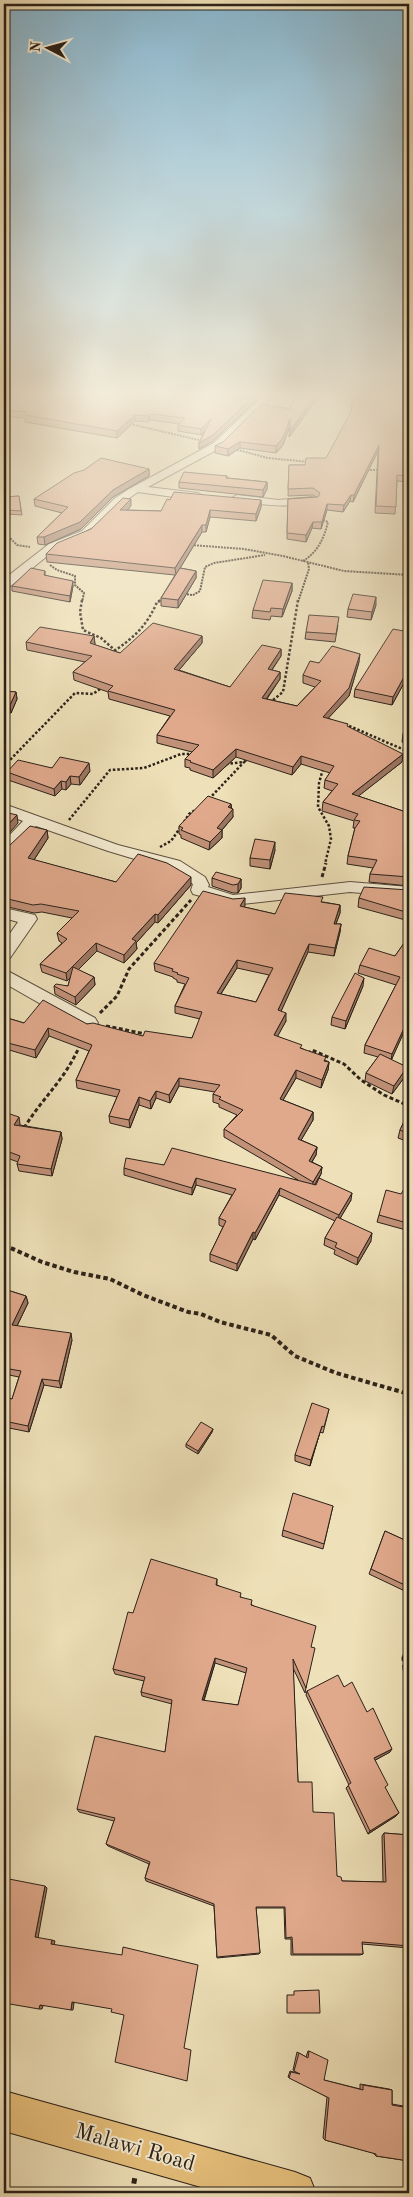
<svg xmlns="http://www.w3.org/2000/svg" width="413" height="2197" font-family="'Old Standard TT',serif">
<rect width="100%" height="100%" fill="#eee0b8"/>
<filter id="stains"><feTurbulence type="fractalNoise" baseFrequency=".004" numOctaves="4"/><feColorMatrix values="0 0 0 0 .2 0 0 0 0 .09 0 0 0 0 .02 0 0 0 .5 -.17"/></filter>
<radialGradient id="worn" r=".72"><stop offset=".6" stop-color="#630" stop-opacity="0"/><stop offset="1" stop-color="#630" stop-opacity=".3"/></radialGradient>
<g fill="none" stroke-linecap="round" stroke-linejoin="round">
<defs>
<g id="minor">
<polygon points="261,398 271,398 222,447 148,487 198,493 203,496 202,498 188,499 138,492 122,503 90,535 57,548 8,588 4,589 4,579 49,544 82,531 114,499 129,489 214,443"/>
<path d="M237 495 278 500 312 497 317 500C306 510 249 504 233 500L232 498Z"/>
<polygon points="4,804 118,845 180,861 205,877 209,885 208,887 233,895 350,882 409,887 409,897 350,892 233,905 193,894 191,890 193,884 168,869 108,851 36,826 9,853 4,855 4,841 23,821 4,814"/>
<polygon points="4,908 35,915 37,919 10,958 4,960 4,942 18,922 4,918"/>
<polygon points="4,969 95,1018 98,1023 95,1028 89,1030 83,1028 4,983"/>
</g>
<polygon id="major" points="4,2091 295,2172 310,2178 316,2193 222,2193 4,2131"/>
</defs>
<!-- minor casing -->
<use href="#minor" stroke="#5c5141" stroke-width="2"/>
<!-- major casing -->
<use href="#major" stroke="#2b2119" stroke-width="2"/>
<!-- path-far4 -->
<g stroke="#2b2119" stroke-width="2" stroke-dasharray="2 1" stroke-linecap="butt">
<polyline points="130,424 199,440"/>
<polyline points="234,449 268,458 309,462"/>
<polyline points="367,470 381,470"/>
<polyline points="4,532 17,545 30,547"/>
<polyline points="191,545 244,549 283,556 344,571 409,575"/>
<path d="M303 561C318 552 324 538 328 522L321 519"/>
<polyline points="50,565 57,570 75,576 75,585 84,593 82,602"/>
<polyline points="184,594 193,595 200,591 205,567 214,563 265,555"/>
<polyline points="158,602 164,599"/>
<polyline points="298,602 309,569 308,562"/>
</g>
<!-- path-far3 -->
<g stroke="#2b2119" stroke-width="2.5" stroke-dasharray="2.5 2" stroke-linecap="butt">
<polyline points="82,600 80,612 83,630 101,638 118,653"/>
<path d="M114 651C134 638 148 624 157 602L161 600"/>
<polyline points="273,700 283,692 298,600"/>
<polyline points="345,724 409,752"/>
<polyline points="226,764 244,762 248,759"/>
<polyline points="4,766 75,693 93,694 103,687"/>
<polyline points="323,769 319,783 318,807 329,826 331,839 325,864"/>
<polyline points="209,799 244,762"/>
<polyline points="69,820 110,770 144,768 181,754 193,754"/>
<polyline points="184,822 189,814 197,809"/>
<polyline points="160,847 171,841 180,828"/>
</g>
<!-- path-far2 -->
<g stroke="#2b2119" stroke-width="3" stroke-dasharray="4 2.5" stroke-linecap="butt">
<polyline points="322,877 326,863"/>
<polyline points="100,1013 117,996 129,969 191,900"/>
<polyline points="106,1026 146,1034"/>
<polyline points="308,1054 312,1050 344,1064 361,1080 384,1095 409,1106"/>
<path d="M24 1128C43 1097 65 1080 80 1045"/>
</g>
<!-- path-far1 -->
<polyline stroke="#2b2119" stroke-width="4" stroke-dasharray="4.5 3" stroke-linecap="butt" points="4,1245 42,1262 74,1272 110,1279 143,1295 188,1312 201,1314 220,1322 271,1335 295,1356 336,1373 409,1394"/>
<!-- path -->
<g stroke="#2b2119" stroke-width="5" stroke-dasharray="5.5 4" stroke-linecap="butt">
<polyline points="409,1647 404,1658 409,1711"/>
<polyline points="132,2193 135,2177"/>
</g>
<!-- minor -->
<use href="#minor" fill="#f4ebd1" fill-rule="evenodd"/>
<!-- major -->
<use href="#major" fill="#e7c07c" fill-rule="evenodd"/>
</g>
<!-- wall -->
<g fill="#c19178" stroke="#2b2119" fill-rule="evenodd">
<polygon points="4,398 259,398 213,441 199,449 199,443 204,432 201,435 178,431 178,425 179,424 150,420 148,422 135,421 117,438 25,422 25,418 4,416"/>
<polygon points="296,398 318,398 289,437 290,425 283,445 276,453 240,448 228,456 215,453 215,446 290,409"/>
<polygon points="406,416 409,416 409,482 397,481 395,514 375,513 378,451 353,502 350,501 343,512 327,510 321,529 312,528 306,542 287,539 288,499 316,497 313,495 288,496 289,465 305,465 326,458"/>
<polygon points="149,469 149,476 113,497 81,529 45,545 38,544 37,537 62,513 35,506 34,499"/>
<polygon points="227,476 227,478 267,482 267,489 263,497 179,488 179,482"/>
<polygon points="19,496 22,515 7,514 5,497"/>
<polygon points="261,500 261,507 256,521 210,517 206,532 202,532 180,568 196,571 196,578 178,608 161,606 161,598 175,575 47,562 46,554 131,506 127,510 161,511"/>
<polygon points="45,571 45,575 73,586 70,602 12,591 12,586"/>
<polygon points="292,583 292,591 282,617 271,616 270,620 252,618 253,610"/>
<polygon points="376,605 371,620 347,617 348,609"/>
<polygon points="338,625 335,642 305,639 306,632"/>
<polygon points="409,632 409,684 404,683 392,705 354,697 355,689"/>
<polygon points="94,636 95,645 120,653 202,636 202,643 179,670 230,687 281,649 281,656 272,670 280,672 280,679 267,699 297,706 315,687 303,683 303,675 319,663 359,662 349,696 328,718 347,727 402,762 358,796 409,813 409,886 369,882 370,874 373,868 347,864 348,856 355,828 353,828 354,821 322,811 323,802 332,791 324,788 325,780 330,773 301,764 292,775 236,757 213,778 190,770 190,768 185,767 185,759 192,752 157,743 157,735 170,716 109,699 108,692 74,680 73,672 85,662 27,650 26,642"/>
<polygon points="4,690 5,691 16,692 17,699 11,713 8,713 4,720"/>
<polygon points="409,723 409,744 402,742 403,734"/>
<polygon points="52,768 90,771 80,785 71,784 66,790 62,789 55,796 8,780 7,772"/>
<polygon points="231,804 233,817 222,830 222,838 209,850 181,838 181,835 179,834 179,826"/>
<polygon points="47,830 48,838 34,860 116,882 191,885 158,923 155,922 136,943 137,949 124,963 97,951 78,970 94,977 95,985 76,1005 55,994 54,986 68,986 70,978 67,981 42,972 40,964 62,943 59,941 57,933 72,918 42,912 34,913 4,906 4,907 4,848"/>
<polygon points="275,850 270,869 250,866 250,858"/>
<polygon points="212,878 241,879 241,888 238,893 233,893 212,886"/>
<polygon points="409,890 409,921 358,907 359,898"/>
<path d="M323 902 340 905V913L336 924H341L340 932 334 956 308 952 281 1011 286 1021 277 1036 329 1062 328 1070 321 1088 296 1078 283 1100 313 1112V1120L301 1140 317 1147 316 1155 312 1162 322 1167 321 1174 319 1178 351 1200 340 1218 371 1241 357 1265 334 1254 335 1250 324 1245 325 1238 335 1221 279 1195 255 1240 253 1239 237 1271 210 1261V1254L223 1227 219 1225V1218L232 1195 196 1185 192 1195 124 1175V1168L164 1165 298 1180 224 1137V1129L237 1115 219 1107V1104L213 1102V1094L215 1092 179 1086 170 1103 156 1098 151 1109 139 1105 130 1128 110 1123 109 1116 117 1097 77 1088 76 1080 89 1051 49 1036 36 1058 6 1049 4 1052V1017L24 1023 87 1024 143 1036 192 1038 200 1019 175 1013V1006L185 984 177 982V980L173 978V977L155 971 154 963 245 906 244 907 275 914ZM237 968 269 975 256 1002 221 994Z"/>
<polygon points="409,936 409,1036 403,1034 391,1060 407,1067 406,1075 392,1094 365,1081 366,1073 378,1057 364,1053 365,1045 396,985 358,973 360,965 395,956"/>
<polygon points="363,986 345,1029 331,1025 332,1017"/>
<polygon points="409,1111 409,1142 398,1138 400,1130"/>
<polygon points="4,1112 20,1124 20,1125 61,1132 62,1139 52,1176 19,1171 17,1164 18,1162 4,1157"/>
<polygon points="401,1194 407,1223 406,1230 377,1222 379,1215"/>
<polygon points="4,1289 26,1296 28,1303 17,1326 72,1340 61,1388 44,1385 29,1432 4,1427 4,1397 12,1399 19,1377 4,1374"/>
<polygon points="329,1409 323,1433 320,1432 310,1466 295,1461 295,1455"/>
<polygon points="213,1429 212,1432 198,1454 186,1447 186,1444"/>
<polygon points="333,1506 323,1549 282,1536 283,1530"/>
<polygon points="385,1531 409,1542 409,1593 369,1574"/>
<path d="M217 1579V1585L241 1597 311 1647 306 1688 305 1693 293 1668 298 1782 313 1812 337 1876 342 1881 383 1882 382 1836 384 1833 409 1835V1948L362 1944 363 1954 360 1955H291V1939H285L284 1908H256L260 1953 259 1954 217 1958 214 1906 146 1881 145 1878 149 1864 108 1846 106 1844 114 1821 79 1812 77 1809 165 1752 172 1704 142 1696 141 1692 144 1681 115 1674 113 1669 133 1613ZM215 1663 246 1673 238 1705 204 1701Z"/>
<polygon points="344,1687 367,1712 390,1752 375,1760 385,1788 399,1813 396,1816 368,1834 346,1788 349,1785 306,1695 307,1691"/>
<polygon points="308,2051 309,2051 324,2080 360,2089 360,2084 389,2089 392,2090 392,2104 409,2107 409,2161 376,2156 373,2153 325,2140 323,2138 327,2097 288,2077 290,2071 298,2073 293,2070 297,2052 306,2057"/>
</g>
<!-- shaded-wall -->
<g fill="#9d7662" stroke="#2b2119">
<polygon points="252,398 259,398 213,441 199,449 199,443"/>
<polygon points="314,398 318,398 289,437 290,431"/>
<polygon points="150,414 150,420 148,422 148,416"/>
<polygon points="135,415 135,421 117,438 117,431"/>
<polygon points="211,419 211,425 201,435 201,429"/>
<polygon points="290,419 290,425 283,445 276,453 276,446"/>
<polygon points="240,442 240,448 228,456 228,449"/>
<polygon points="379,445 378,451 353,502 354,495"/>
<polygon points="149,469 149,476 113,497 81,529 45,545 44,537 113,490"/>
<polygon points="267,482 267,489 263,497 263,490"/>
<polygon points="351,495 350,501 343,512 344,505"/>
<polygon points="131,499 131,506 121,517 120,510"/>
<polygon points="261,500 261,507 256,521 256,514"/>
<polygon points="327,504 327,510 321,529 322,522"/>
<polygon points="210,510 210,517 206,532 206,525"/>
<polygon points="313,522 312,528 306,542 306,535"/>
<polygon points="202,525 202,532 176,575 175,568"/>
<polygon points="196,571 196,578 178,608 178,600"/>
<polygon points="73,581 73,586 70,602 70,596"/>
<polygon points="292,583 292,591 282,617 283,609"/>
<polygon points="376,597 376,605 371,620 372,612"/>
<polygon points="94,636 95,644 90,651 90,643"/>
<polygon points="202,636 202,643 174,676 174,669"/>
<polygon points="281,649 281,656 267,677 268,669"/>
<polygon points="360,654 359,662 349,696 322,725 323,717"/>
<polygon points="280,672 280,679 262,705 262,698"/>
<polygon points="405,675 404,683 392,705 393,697"/>
<polygon points="16,692 17,699 11,713 10,705"/>
<polygon points="7,705 8,713 4,720 4,710"/>
<polygon points="236,749 236,757 213,778 213,770"/>
<polygon points="403,754 402,762 351,802 352,794"/>
<polygon points="301,756 301,764 292,775 293,767"/>
<polygon points="89,763 90,771 80,785 79,777"/>
<polygon points="70,776 71,784 66,790 66,782"/>
<polygon points="61,781 62,789 55,796 54,789"/>
<polygon points="231,804 231,811 233,809 233,817 221,831 222,830 222,838 209,850 210,842 228,807"/>
<polygon points="17,815 18,823 4,839 4,829"/>
<polygon points="47,830 48,838 30,866 28,858"/>
<polygon points="275,842 275,850 270,869 270,860"/>
<polygon points="191,877 191,885 158,923 158,915"/>
<polygon points="241,879 241,888 238,893 238,884"/>
<polygon points="245,898 245,906 240,914 240,906"/>
<polygon points="340,905 340,913 333,931 334,924"/>
<polygon points="155,914 155,922 136,943 137,949 124,963 124,955 132,939"/>
<polygon points="341,924 340,932 334,956 335,948"/>
<polygon points="96,943 97,951 67,981 66,973"/>
<polygon points="309,944 308,952 278,1018 278,1010"/>
<polygon points="237,960 237,968 217,1000 217,993"/>
<polygon points="94,977 95,985 76,1005 75,997"/>
<polygon points="364,978 363,986 345,1029 346,1021"/>
<polygon points="286,1013 286,1021 274,1043 274,1035"/>
<polygon points="405,1026 403,1034 391,1061 392,1054"/>
<polygon points="48,1028 49,1036 36,1058 35,1050"/>
<polygon points="4,1042 6,1049 4,1052"/>
<polygon points="329,1062 328,1070 321,1088 322,1080"/>
<polygon points="407,1067 406,1075 392,1094 394,1086"/>
<polygon points="296,1070 296,1078 279,1107 280,1099"/>
<polygon points="179,1078 179,1086 170,1103 169,1095"/>
<polygon points="156,1091 156,1098 151,1109 150,1101"/>
<polygon points="139,1097 139,1105 130,1128 129,1120"/>
<polygon points="313,1112 313,1120 297,1147 298,1139"/>
<polygon points="19,1117 20,1124 15,1132 14,1125"/>
<polygon points="61,1132 62,1139 52,1176 51,1169"/>
<polygon points="317,1147 316,1155 308,1168 309,1161"/>
<polygon points="322,1167 321,1174 312,1189 313,1182"/>
<polygon points="196,1178 196,1185 192,1195 192,1188"/>
<polygon points="280,1188 279,1195 255,1240 255,1233"/>
<polygon points="352,1193 351,1200 338,1222 339,1215"/>
<polygon points="253,1232 253,1239 237,1271 237,1264"/>
<polygon points="372,1233 371,1241 357,1265 358,1258"/>
<polygon points="26,1296 28,1303 14,1332 12,1325"/>
<polygon points="71,1333 72,1340 61,1388 59,1381"/>
<polygon points="42,1379 44,1385 29,1432 28,1426"/>
<polygon points="322,1426 320,1432 310,1466 311,1460"/>
<polygon points="213,1429 212,1432 198,1454 198,1451"/>
<polygon points="215,1658 215,1663 202,1705 202,1700"/>
<polygon points="392,1749 390,1752 372,1762 374,1758"/>
<polygon points="399,1813 396,1816 368,1834 370,1831"/>
<polygon points="45,1886 47,1888 38,1938 35,1937"/>
<polygon points="52,1940 55,1941 54,1945 51,1944"/>
<polygon points="72,2002 74,2003 73,2010 71,2010"/>
<polygon points="40,2005 43,2006 42,2009 39,2009"/>
</g>
<!-- building -->
<g fill="#e0a98c" stroke="#2b2119" fill-rule="evenodd">
<polygon points="4,398 252,398 213,435 199,443 211,419 201,429 178,425 185,418 150,414 148,416 135,415 117,431 25,415 27,412 4,410"/>
<polygon points="296,398 314,398 290,431 290,419 283,438 276,446 240,442 228,449 215,446 223,442 261,404 290,409 290,406"/>
<polygon points="353,398 383,399 383,398 408,398 406,416 409,416 409,476 397,475 396,507 376,506 379,445 354,495 351,495 344,505 327,504 322,522 313,522 306,535 287,533 288,499 318,497 320,493 313,488 288,489 289,465 305,465 306,458 326,458 351,412"/>
<polygon points="101,458 149,469 113,490 80,522 44,537 37,537 68,507 34,499 74,473 84,470"/>
<polygon points="184,472 227,476 226,478 267,482 263,490 179,482"/>
<polygon points="174,492 261,500 256,514 210,510 206,525 202,525 175,568 46,554 57,543 91,529 123,498 131,499 120,510 161,511 167,499 170,500"/>
<polygon points="19,496 21,511 7,510 5,497"/>
<polygon points="31,568 45,571 44,575 73,581 70,596 12,586"/>
<polygon points="180,568 196,571 178,600 161,598"/>
<polygon points="263,580 292,583 283,609 271,608 270,612 253,610"/>
<polygon points="353,594 376,597 372,612 348,609"/>
<polygon points="309,615 339,617 336,634 306,632"/>
<polygon points="153,623 202,636 174,669 230,687 262,645 281,649 268,669 280,672 262,698 297,706 321,681 303,675 310,661 319,663 332,646 360,654 349,688 323,717 348,724 347,726 403,754 352,794 409,813 409,877 370,874 377,860 348,856 355,828 360,821 354,820 358,814 323,802 338,784 325,780 334,766 301,756 293,767 236,749 213,770 190,762 191,761 185,759 199,745 157,735 175,710 108,691 113,686 73,672 92,656 26,642 40,627 94,636 90,643 120,653"/>
<polygon points="393,629 409,632 409,676 405,675 393,697 355,689"/>
<polygon points="4,690 5,691 16,692 10,705 7,705 4,710"/>
<polygon points="409,723 409,736 403,734"/>
<polygon points="60,757 89,763 79,777 70,776 66,782 61,781 54,789 7,772 18,760 52,768"/>
<polygon points="208,796 231,804 228,807 233,809 217,828 222,830 210,842 181,830 183,828 179,826"/>
<polygon points="4,812 17,815 4,829"/>
<polygon points="30,826 47,830 28,858 116,882 138,854 167,863 191,877 158,915 155,914 132,939 136,941 124,955 96,943 66,973 40,964 67,939 57,933 79,911 41,904 33,905 4,898 4,848 9,846"/>
<polygon points="255,839 275,842 270,860 250,858"/>
<polygon points="216,872 241,879 238,884 233,885 212,878"/>
<polygon points="364,887 409,890 409,913 359,898"/>
<path d="M203 891 233 899 245 898 240 906 275 914 285 893 323 897 321 902 340 905 334 924H341L335 948 309 944 278 1010 286 1013 274 1035 302 1045 300 1048 326 1057 324 1061 329 1062 322 1080 296 1070 280 1099 313 1112 298 1139 317 1147 309 1161 322 1167 313 1182 224 1129 243 1110 219 1099 221 1097 213 1094 220 1085 179 1078 169 1095 156 1091 150 1101 139 1097 129 1120 109 1116 120 1090 76 1080 92 1045 48 1028 35 1050 4 1042V1017L24 1023 43 1000 87 1024 93 1023 143 1036 145 1031 192 1038 202 1012 175 1006 189 978 177 974 178 973 172 971 173 969 154 963ZM237 960 273 968 256 1002 217 993Z"/>
<polygon points="409,936 409,1028 405,1026 392,1054 365,1045 400,977 360,965 369,948 395,956"/>
<polygon points="73,967 94,977 75,997 54,986 56,984 68,986"/>
<polygon points="355,973 364,978 346,1021 332,1017"/>
<polygon points="380,1054 407,1067 394,1086 366,1073"/>
<polygon points="409,1111 409,1134 400,1130"/>
<polygon points="4,1112 19,1117 14,1125 61,1132 51,1169 17,1164 20,1156 4,1150"/>
<polygon points="172,1148 316,1185 319,1178 352,1193 339,1215 280,1188 255,1233 253,1232 237,1264 210,1254 226,1221 219,1218 236,1189 196,1178 192,1188 124,1168 126,1158 164,1165"/>
<polygon points="409,1181 409,1216 407,1223 379,1215 386,1190 401,1194"/>
<polygon points="337,1217 372,1233 358,1258 335,1247 337,1243 325,1238"/>
<polygon points="4,1289 26,1296 12,1325 71,1333 59,1381 42,1379 28,1426 4,1421 4,1397 12,1399 21,1371 4,1368"/>
<polygon points="312,1403 329,1409 324,1427 322,1426 311,1460 295,1455"/>
<polygon points="201,1422 213,1429 198,1451 186,1444"/>
<polygon points="293,1493 333,1506 324,1544 283,1530"/>
<polygon points="385,1531 409,1542 409,1587 371,1569"/>
<path d="M151 1559 217 1579 216 1585 241 1593 240 1597 252 1600 251 1605 316 1626 311 1647 315 1648 306 1688 293 1659 298 1782H312L313 1812 334 1813 337 1876 341 1877 342 1881 386 1882 384 1833 409 1835V1946L362 1942 363 1954H293L292 1937 286 1938 285 1907H256L260 1953 217 1957 214 1904 145 1878 150 1862 106 1844 115 1818 77 1809 95 1736 165 1752 172 1700 141 1692 145 1677 113 1669 128 1612 133 1613ZM215 1658 247 1668 238 1705 202 1700Z"/>
<polygon points="338,1675 344,1687 352,1682 367,1712 373,1708 392,1749 374,1758 388,1785 385,1787 399,1813 370,1831 348,1785 351,1783 307,1691"/>
<polygon points="9,1879 45,1886 35,1937 52,1940 51,1944 122,1955 123,1947 198,1965 184,2048 191,2050 187,2081 115,2062 124,2015 111,2012 112,2009 72,2002 71,2010 40,2005 39,2009 4,2003 4,1954 8,1929 4,1928 4,1905"/>
<polygon points="319,1990 320,2013 287,2013 287,1995 294,1995 294,1991"/>
<polygon points="309,2051 328,2060 324,2080 363,2090 363,2085 392,2090 392,2105 409,2108 409,2161 376,2156 376,2154 325,2140 329,2098 289,2078 291,2072 300,2074 294,2071 299,2053 308,2058"/>
</g>
<!-- sky -->
<linearGradient id="sky" x2="0" y2="1"><stop stop-color="#88b8d2"/><stop offset="0.56" stop-color="#f7f1df"/><stop offset="1" stop-color="#f7f1df" stop-opacity="0"/></linearGradient>
<rect width="413" height="705" fill="url(#sky)"/>
<g text-anchor="middle" dominant-baseline="central" stroke-width="4" stroke-linejoin="round" paint-order="stroke">
<!-- near-street labels -->
<g font-size="22" fill="#2b2119" stroke="#f4ebd1">
<text transform="translate(135 2148) rotate(16)">Malawi Road</text>
</g>
</g>
<!-- margin -->
<rect width="413" height="2197" fill="none" stroke="#eee0b8" stroke-width="20"/>
<rect x="5" y="5" width="403" height="2187" fill="none" stroke="#2b2119" stroke-width="2.5"/>
<rect x="10" y="10" width="393" height="2177" fill="none" stroke="#2b2119"/>
<!-- north arrow -->
<g transform="translate(48 48) rotate(276)" stroke="#f4ebd1" stroke-width="4" paint-order="stroke">
<path d="M0-4L9 19L0 12L-9 19Z" fill="#2b2119"/>
<text y="-8" font-size="14" font-weight="bold" text-anchor="middle" fill="#2b2119">N</text>
</g>
<rect width="100%" height="100%" filter="url(#stains)"/>
<rect width="100%" height="100%" fill="url(#worn)"/>
</svg>
